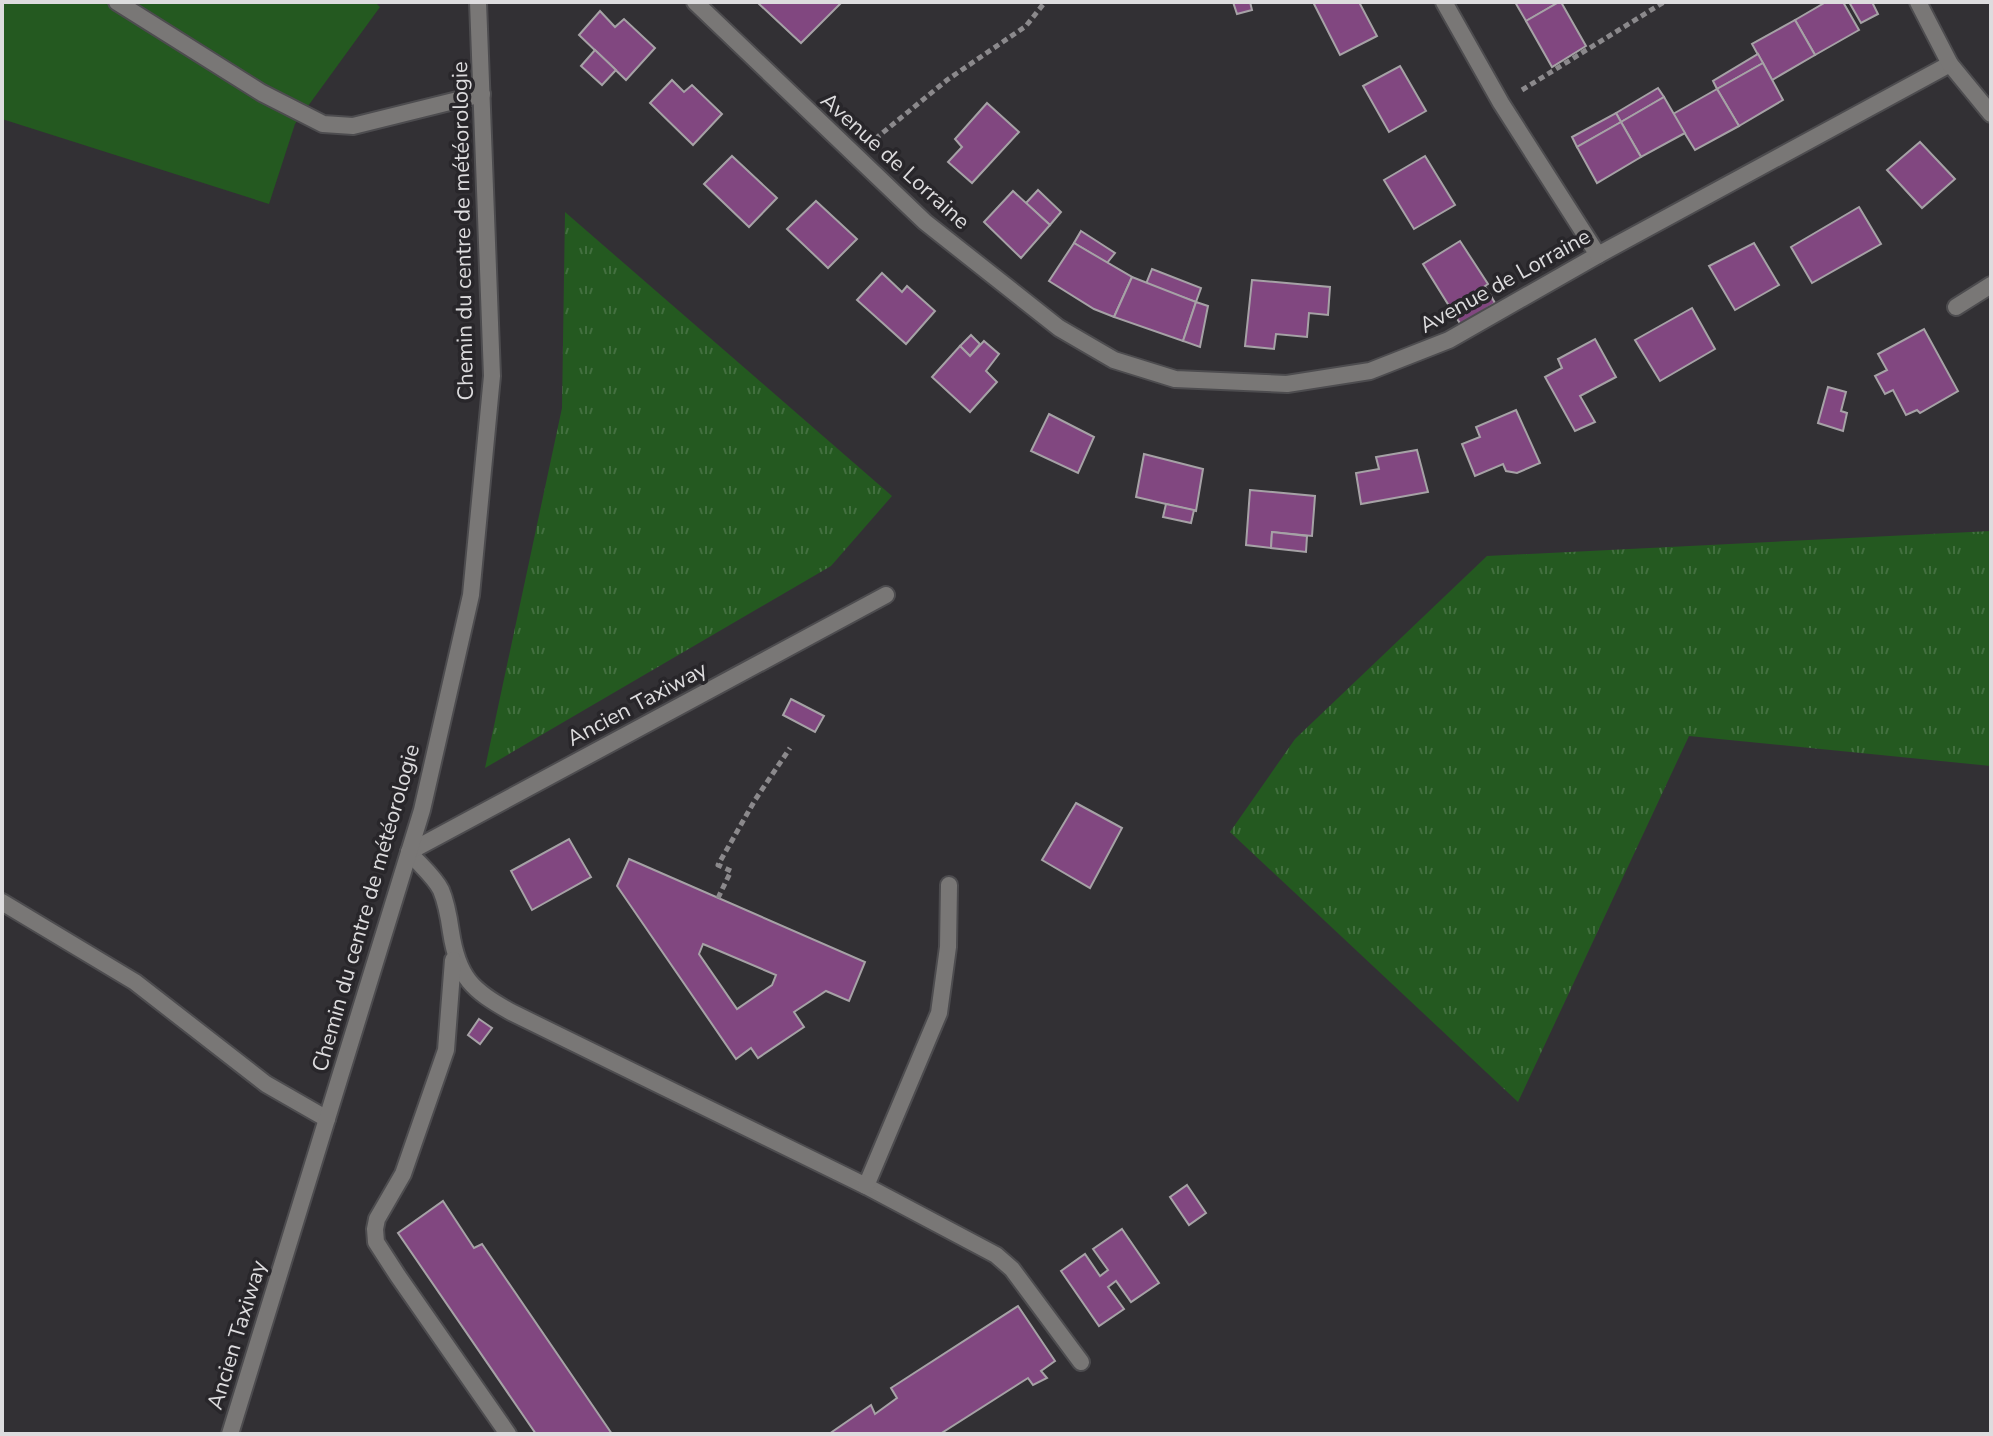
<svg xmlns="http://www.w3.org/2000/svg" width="1993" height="1436" font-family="'Nunito Sans',sans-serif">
<defs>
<pattern id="grass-tufts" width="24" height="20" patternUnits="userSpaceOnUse" patternTransform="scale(2)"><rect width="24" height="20" fill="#245920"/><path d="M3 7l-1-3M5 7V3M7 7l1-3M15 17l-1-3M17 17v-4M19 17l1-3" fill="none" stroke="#437040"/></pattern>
</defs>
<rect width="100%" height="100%" fill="#323034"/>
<!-- grass -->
<g fill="url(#grass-tufts)">
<polygon points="565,212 892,496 831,566 485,768 562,408"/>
<polygon points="1991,531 1991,766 1689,736 1518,1102 1230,832 1295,739 1487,556"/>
</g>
<!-- garden -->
<polygon fill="#245920" points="2,2 375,2 380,7 295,124 269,204 2,119"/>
<!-- building -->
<g fill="#814780" stroke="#a6a2a6" stroke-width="2" fill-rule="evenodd">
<polygon points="757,2 842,2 801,43"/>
<polygon points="1233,2 1250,2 1252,10 1237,14"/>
<polygon points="1313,2 1359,2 1377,36 1340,55"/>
<polygon points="1515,2 1559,2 1526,21"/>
<polygon points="1559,2 1561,2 1586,46 1552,67 1526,21"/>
<polygon points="1826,2 1843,2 1859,30 1815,55 1795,20"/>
<polygon points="1849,2 1872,2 1878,14 1861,23"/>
<polygon points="600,11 615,27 624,19 655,48 626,80 579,35"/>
<polygon points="1795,20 1815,55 1772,80 1752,44"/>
<polygon points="595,50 616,70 602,85 581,66"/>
<polygon points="1758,54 1763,63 1717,89 1713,81"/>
<polygon points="1763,63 1783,100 1739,126 1717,89"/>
<polygon points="1400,66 1426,111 1389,132 1363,86"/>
<polygon points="672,80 684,92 692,85 722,114 693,145 650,103"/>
<polygon points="1658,88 1664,97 1621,122 1616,113"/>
<polygon points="1717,89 1739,126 1695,150 1673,114"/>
<polygon points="1664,97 1685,133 1641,157 1621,122"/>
<polygon points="987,103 1019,132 972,183 948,162 962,147 955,139"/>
<polygon points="1616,113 1621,122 1577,147 1572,137"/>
<polygon points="1621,122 1641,157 1597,183 1577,147"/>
<polygon points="1920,142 1955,179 1922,208 1887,170"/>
<polygon points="732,156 777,198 749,227 704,184"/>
<polygon points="1425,156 1455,205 1414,229 1384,180"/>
<polygon points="1038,190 1061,212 1050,225 1026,203"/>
<polygon points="1013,191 1050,225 1021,258 984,222"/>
<polygon points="816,201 857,239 828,268 787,229"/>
<polygon points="1859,207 1881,244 1812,283 1791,247"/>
<polygon points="1081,231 1115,253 1107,263 1074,243"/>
<polygon points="1460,241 1488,284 1485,286 1495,303 1461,325 1423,264"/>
<polygon points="1074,243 1132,277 1114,317 1094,309 1049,281"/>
<polygon points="1754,243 1779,285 1735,310 1709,266"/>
<polygon points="1152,269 1201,288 1196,302 1146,284"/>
<polygon points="882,273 902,292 907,286 935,311 906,344 857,300"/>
<polygon points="1132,277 1196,302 1183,341 1114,317"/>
<polygon points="1252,280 1330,287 1328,315 1309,313 1307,337 1276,334 1274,349 1245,346"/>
<polygon points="1196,302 1208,306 1200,347 1183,341"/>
<polygon points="1692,308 1715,349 1660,381 1635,340"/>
<polygon points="1924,329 1958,391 1920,413 1917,410 1906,415 1893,390 1885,394 1875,376 1887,370 1878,354"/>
<polygon points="971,335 980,344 970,356 960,346"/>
<polygon points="1595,339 1616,377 1580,396 1595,422 1575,431 1545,377 1562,368 1558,359"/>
<polygon points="984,341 999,354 986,371 997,382 970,412 932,377 960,346 970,356"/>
<polygon points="1828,387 1846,392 1841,411 1847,413 1843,431 1818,423"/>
<polygon points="1516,410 1540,463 1517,473 1506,471 1503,464 1475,476 1462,444 1480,437 1476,427"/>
<polygon points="1049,414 1094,437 1078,473 1031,451"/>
<polygon points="1417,450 1428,492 1361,504 1356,473 1379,469 1376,457"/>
<polygon points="1144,454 1203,469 1196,511 1136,497"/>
<polygon points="1250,490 1315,496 1312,536 1272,532 1271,548 1246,545"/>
<polygon points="1166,504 1194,510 1191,523 1163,517"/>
<polygon points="1272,532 1307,536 1306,552 1271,548"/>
<polygon points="791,699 824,716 815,732 783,715"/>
<polygon points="1076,803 1122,828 1090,888 1042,860"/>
<polygon points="569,839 591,877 532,910 511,871"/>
<path d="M629 859 865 962 849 1001 826 991 794 1012 804 1027 758 1058 751 1048 736 1059 617 886ZM703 944 776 975 772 985 737 1009 699 954Z"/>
<polygon points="479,1019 492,1028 480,1044 468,1035"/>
<polygon points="1187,1185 1206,1213 1189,1225 1170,1197"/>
<polygon points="443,1201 474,1248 482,1244 612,1434 536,1434 398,1233"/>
<polygon points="1122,1229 1159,1283 1131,1302 1116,1281 1108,1287 1124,1309 1099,1326 1061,1271 1085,1254 1100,1276 1108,1270 1093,1249"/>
<polygon points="1018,1306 1055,1361 1041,1371 1047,1378 1033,1385 1028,1378 940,1434 829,1434 871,1405 875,1414 897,1398 891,1388"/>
</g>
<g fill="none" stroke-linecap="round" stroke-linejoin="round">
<defs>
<g id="lane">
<polyline points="117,2 262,93 323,124 353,126 482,94"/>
<path d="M409 852C419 864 434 876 441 890 447 904 449 918 451 932 458 978 472 990 511 1012L866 1186 996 1255 1012 1269 1081 1362"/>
<polyline points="453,960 446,1050 403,1174 377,1219 375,1229 376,1242 398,1276 508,1434"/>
<polyline points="866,1186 939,1013 948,947 949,885"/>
</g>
<g id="street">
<polyline points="695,2 925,222 1059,328 1114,360 1175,379 1287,384 1370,371 1449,340 1598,255 1950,64"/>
<polyline points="1444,2 1501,103 1598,255"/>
<polyline points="1918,2 1950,64 1991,114"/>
<polyline points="1956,307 1991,285"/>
<polyline points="409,852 886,595"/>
<polyline points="2,902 135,982 266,1084 327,1119"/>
<polyline points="230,1434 422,810 471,595 492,376 478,2"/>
</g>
</defs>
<!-- lane casing -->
<use href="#lane" stroke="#4d4c4f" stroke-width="20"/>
<!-- street casing -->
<use href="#street" stroke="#4d4c4f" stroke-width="20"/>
<!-- path -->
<g stroke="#8b898c" stroke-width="5" stroke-dasharray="6 4" stroke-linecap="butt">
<polyline points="1522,90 1664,2"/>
<polyline points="875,139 947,80 1026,26 1045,2"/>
<polyline points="718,898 731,871 718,865 755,800 790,748"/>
</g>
<!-- lane -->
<use href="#lane" stroke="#797776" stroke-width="16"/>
<!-- street -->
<use href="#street" stroke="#797776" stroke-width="16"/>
</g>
<g text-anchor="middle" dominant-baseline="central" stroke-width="7" stroke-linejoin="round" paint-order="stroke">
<!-- street labels -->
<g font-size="22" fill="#dddcde" stroke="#28262a">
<text transform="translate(895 161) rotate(42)">Avenue de Lorraine</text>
<text transform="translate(463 231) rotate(-91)">Chemin du centre de météorologie</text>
<text transform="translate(1505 281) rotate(-29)">Avenue de Lorraine</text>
<text transform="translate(637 704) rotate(-28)">Ancien Taxiway</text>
<text transform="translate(366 908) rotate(-74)">Chemin du centre de météorologie</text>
<text transform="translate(237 1335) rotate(-73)">Ancien Taxiway</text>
</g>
</g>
<!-- border -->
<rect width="1993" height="1436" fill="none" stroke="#dddcde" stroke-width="8"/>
</svg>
